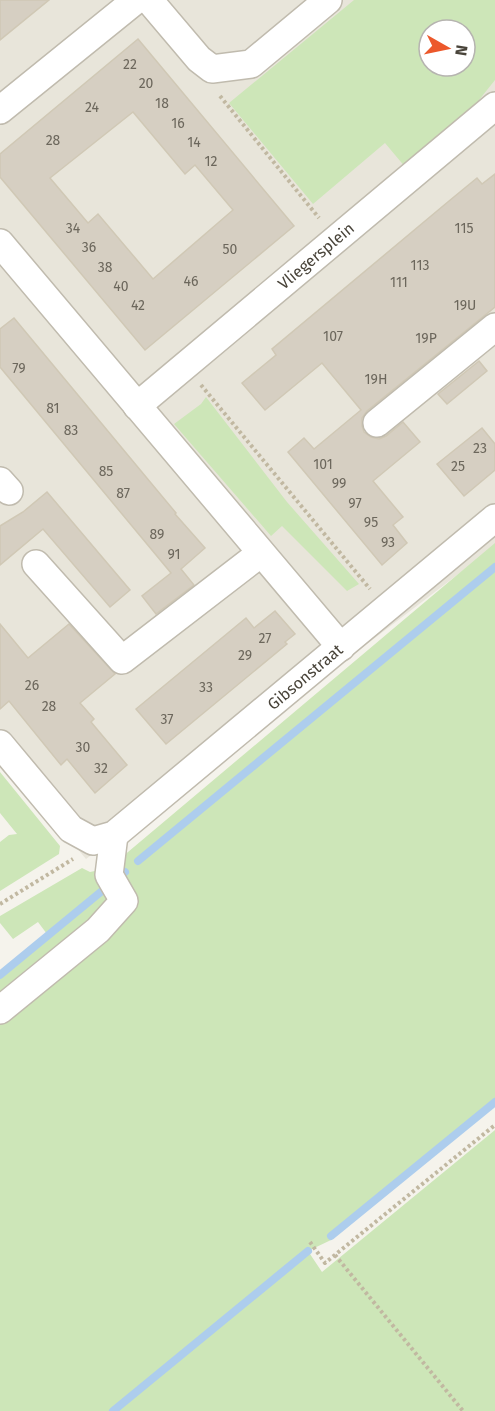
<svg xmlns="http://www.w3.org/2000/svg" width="495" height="1411" font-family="'Fira Sans',sans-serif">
<rect width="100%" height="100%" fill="#f5f3ec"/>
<!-- residential -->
<path fill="#e8e5da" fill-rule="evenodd" d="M0 0H495V546L86 859 0 756ZM429 30H465V66H429Z"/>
<!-- green -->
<g fill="#cde6b8" fill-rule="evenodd">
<path d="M354 0H495V80L463 120 406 168 385 143 313 204 229 103ZM429 30H465V66H429Z"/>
<polygon points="206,397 287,502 359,584 347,591 282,526 271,536 174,424 201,404"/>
<polygon points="495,543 495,1106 331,1240 308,1251 322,1272 495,1130 495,1411 0,1411 0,973 47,934 38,922 13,939 0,923 0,916 82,868 90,872 109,868"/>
<polygon points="0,772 60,846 59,854 0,891 0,842 9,835 17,834 0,813"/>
</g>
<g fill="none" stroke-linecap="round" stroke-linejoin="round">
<!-- stream -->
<g stroke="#adcded" stroke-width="8">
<polyline points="138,861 495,567"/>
<polyline points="0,975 125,872"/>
<polyline points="331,1236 495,1102"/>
<polyline points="113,1411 308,1251"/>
</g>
</g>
<!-- building -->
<g fill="#d6cfc2" stroke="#d0c8b5" stroke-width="1.5" fill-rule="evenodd">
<polygon points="0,0 49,0 0,40"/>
<path d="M138 39 294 226 145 350 0 177V154ZM133 112 185 174 195 165 233 210 153 279 98 214 88 223 50 178Z"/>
<polygon points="495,174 495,307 367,411 362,418 362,426 364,432 371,437 379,439 386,436 403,422 420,442 373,481 403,517 393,525 407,543 382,565 288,452 304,438 314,449 361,410 322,363 265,410 242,383 276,355 272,349 449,201 477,178 482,184"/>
<polygon points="14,318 151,483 176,513 175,514 205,548 181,569 194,585 156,614 142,596 171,573 0,367 0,329"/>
<polygon points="479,361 487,371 447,404 438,394"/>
<polygon points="482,428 495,444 495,470 464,496 437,464"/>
<polygon points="47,492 130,590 110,607 43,529 0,565 0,526 23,512"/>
<polygon points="275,611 295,634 285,642 287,644 166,744 136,709 246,618 254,628"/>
<polygon points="0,624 28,658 69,624 115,674 80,703 94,719 91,722 127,765 95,793 67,759 61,765 9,701 0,709"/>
</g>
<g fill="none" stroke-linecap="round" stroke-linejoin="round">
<defs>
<g id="minor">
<polyline points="149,0 199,59 212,69 251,64 328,0"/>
<polyline points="0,110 136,0"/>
<polyline points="0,243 341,647"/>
<polyline points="137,406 495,106"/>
<polyline points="377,423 495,327"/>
<polyline points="0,481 9,491"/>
<polyline points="36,564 122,660 261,553"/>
<polyline points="0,744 71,829 93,841 114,835 495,518"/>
<polyline points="0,1010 98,930 124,901 109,875 114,835"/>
</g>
</defs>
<!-- minor casing -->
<use href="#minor" stroke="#c0bbae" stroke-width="30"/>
<!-- path -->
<g stroke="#c1b8a1" stroke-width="4" stroke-dasharray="3 3" stroke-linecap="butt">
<polyline points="220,96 319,218"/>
<polyline points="201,385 370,589"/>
<polyline points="0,904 73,859"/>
<polyline points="310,1242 325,1263 495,1125"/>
<polyline points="335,1255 463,1411"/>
</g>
<!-- minor -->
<use href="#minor" stroke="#fff" stroke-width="27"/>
</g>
<g text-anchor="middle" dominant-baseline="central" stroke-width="6" stroke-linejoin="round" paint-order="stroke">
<!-- number labels -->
<g font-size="14" fill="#6c675c">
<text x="130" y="64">22</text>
<text x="146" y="83">20</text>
<text x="162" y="103">18</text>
<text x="92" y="107">24</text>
<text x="178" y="123">16</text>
<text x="53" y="140">28</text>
<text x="194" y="142">14</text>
<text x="211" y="161">12</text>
<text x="73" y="228">34</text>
<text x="464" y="228">115</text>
<text x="89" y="247">36</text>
<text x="230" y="249">50</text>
<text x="420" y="265">113</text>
<text x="105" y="267">38</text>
<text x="191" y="281">46</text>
<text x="399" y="282">111</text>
<text x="121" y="286">40</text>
<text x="138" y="305">42</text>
<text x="465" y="305">19U</text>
<text x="333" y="336">107</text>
<text x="426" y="338">19P</text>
<text x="19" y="368">79</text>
<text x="376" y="379">19H</text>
<text x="53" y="408">81</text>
<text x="71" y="430">83</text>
<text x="480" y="448">23</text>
<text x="323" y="464">101</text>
<text x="458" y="466">25</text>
<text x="106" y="471">85</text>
<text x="339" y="483">99</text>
<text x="123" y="493">87</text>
<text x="355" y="503">97</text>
<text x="371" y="522">95</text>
<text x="157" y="534">89</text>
<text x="388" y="542">93</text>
<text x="174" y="554">91</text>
<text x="265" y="638">27</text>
<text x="245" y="655">29</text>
<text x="32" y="685">26</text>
<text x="206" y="687">33</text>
<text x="49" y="706">28</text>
<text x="167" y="719">37</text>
<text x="83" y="747">30</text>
<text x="101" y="768">32</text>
</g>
<!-- street labels -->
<g font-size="16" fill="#49443a" stroke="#fff">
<text transform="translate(316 256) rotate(-40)">Vliegersplein</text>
<text transform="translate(305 677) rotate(-40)">Gibsonstraat</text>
</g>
</g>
<!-- north arrow -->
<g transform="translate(447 48) rotate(99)"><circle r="28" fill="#ffffff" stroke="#b6b4b0" stroke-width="1.5"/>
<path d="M0-4.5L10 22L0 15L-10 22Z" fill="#ec582b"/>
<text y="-9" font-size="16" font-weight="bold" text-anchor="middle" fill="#49443a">N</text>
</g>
</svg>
